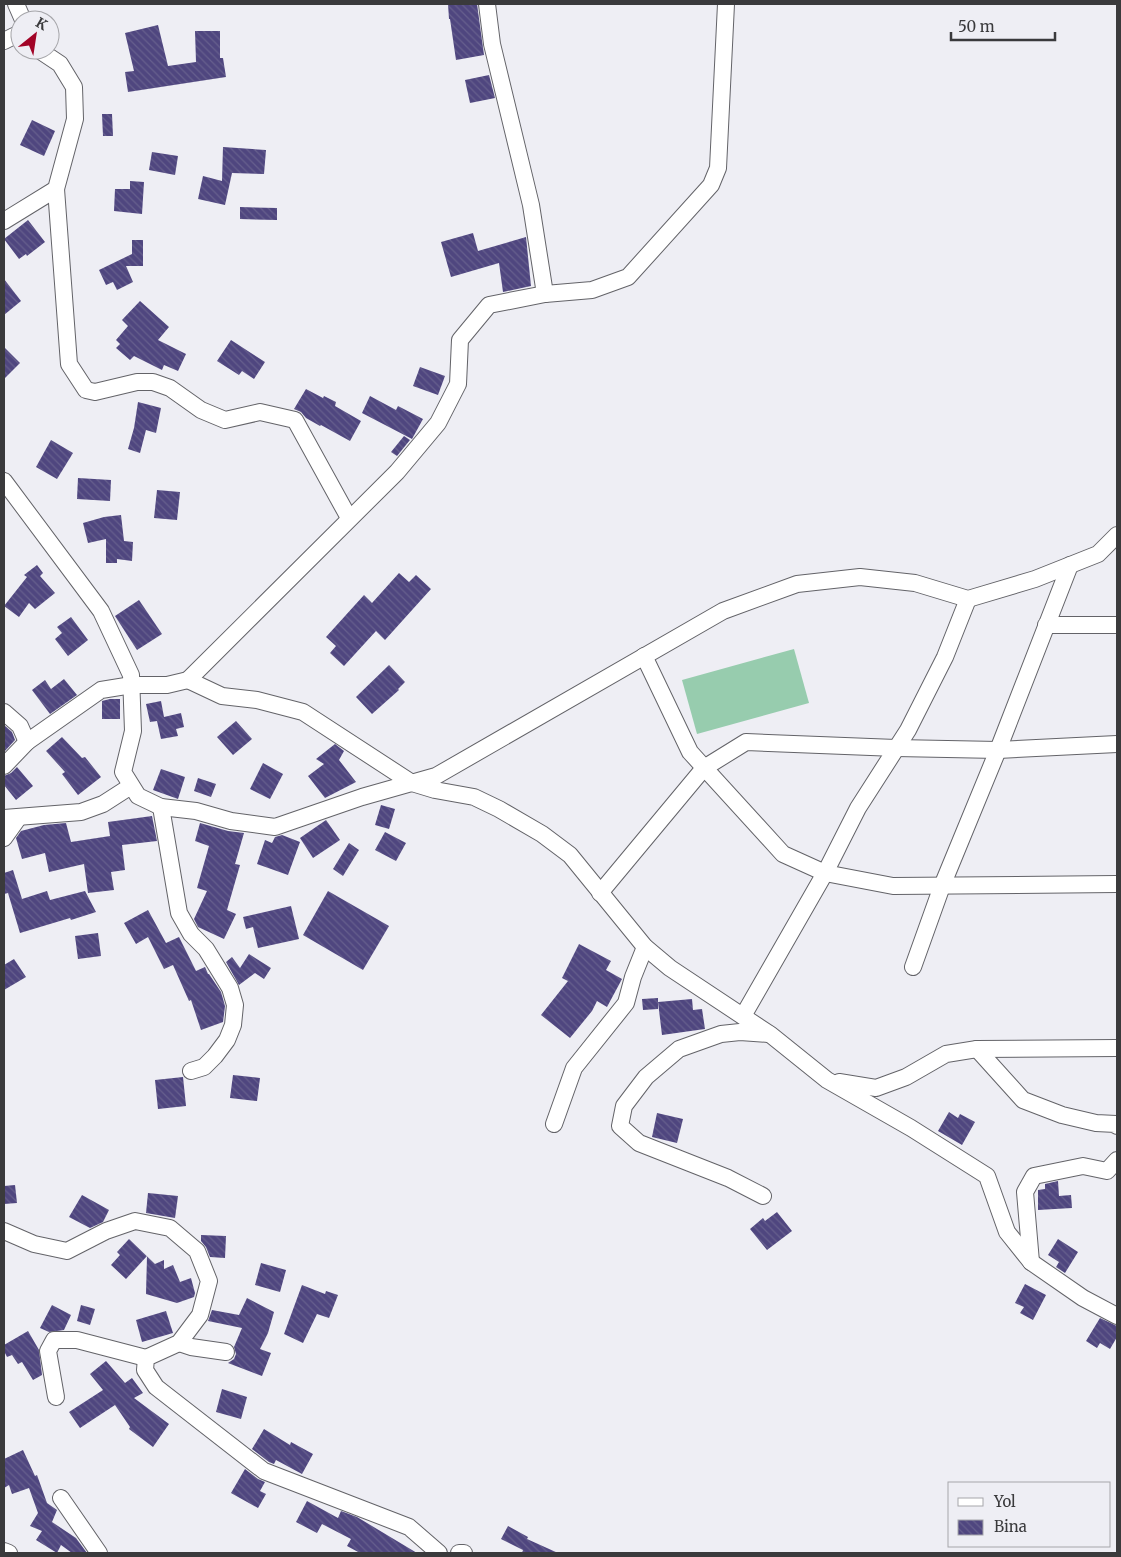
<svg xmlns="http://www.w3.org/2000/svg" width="1121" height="1557" font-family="Merriweather,serif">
<defs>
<pattern id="building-back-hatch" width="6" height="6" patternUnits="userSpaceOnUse" patternTransform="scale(1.25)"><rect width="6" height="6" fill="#4f467f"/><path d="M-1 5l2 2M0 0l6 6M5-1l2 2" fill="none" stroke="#665f8d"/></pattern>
</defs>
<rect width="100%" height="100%" fill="#eeeef4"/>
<!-- grass -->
<polygon fill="#97ccae" points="794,649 809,703 697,734 682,680"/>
<!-- building -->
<g fill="url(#building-back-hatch)">
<polygon points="448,4 477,4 484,55 456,60 450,19 449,19"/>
<polygon points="158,25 168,66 196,62 195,31 220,31 220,58 223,58 226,77 128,92 125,72 134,71 125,33"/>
<polygon points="489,75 495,98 470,103 465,80"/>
<polygon points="102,114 112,114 113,136 103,136"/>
<polygon points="32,120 55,131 44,156 20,145"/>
<polygon points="223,147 266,150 264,174 232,173 225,205 198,199 203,176 222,181"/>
<polygon points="152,152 178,156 175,175 149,170"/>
<polygon points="130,181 144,182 142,214 114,211 115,189 130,189"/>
<polygon points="240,207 277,208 277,220 240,219"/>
<polygon points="28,220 45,242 27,256 26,254 19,259 4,239"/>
<polygon points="473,233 478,251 526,237 531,286 503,292 499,263 451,277 441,242"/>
<polygon points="132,240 143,240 143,266 126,266 133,282 117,290 113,282 106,285 99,270 132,254"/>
<polygon points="4,279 21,301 4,315"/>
<polygon points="140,301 169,327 158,340 186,354 178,371 164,365 162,370 134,356 130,360 116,348 120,344 116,340 128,326 122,320"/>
<polygon points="231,340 265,362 254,379 242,371 239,375 217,361"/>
<polygon points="4,347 20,363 4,379"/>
<polygon points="420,367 445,376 438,395 413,386"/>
<polygon points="306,389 323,398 324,396 336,402 335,406 361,421 350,441 321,425 320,426 306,418 301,412 294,409"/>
<polygon points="370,396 396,410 398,406 423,419 412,439 362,413"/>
<polygon points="138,402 161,408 156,433 146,430 140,453 128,449 134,428"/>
<polygon points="404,436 410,440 397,456 391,452"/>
<polygon points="51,440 73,453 57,479 36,467"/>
<polygon points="78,478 111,480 110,501 77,499"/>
<polygon points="157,490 180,492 177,520 154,518"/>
<polygon points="121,515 124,541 133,542 132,561 117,559 117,563 106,563 106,539 88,543 83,523 104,517"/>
<polygon points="37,565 43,573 40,576 55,593 35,609 29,603 19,617 4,606 27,577 24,575"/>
<polygon points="399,573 409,582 416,575 431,589 385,640 376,631 344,666 330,653 336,646 326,637 364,595 372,603"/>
<polygon points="139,600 162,634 137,650 115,616"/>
<polygon points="71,617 88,640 68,656 55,639 62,633 57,627"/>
<polygon points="389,665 405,682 398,689 399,690 372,714 356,697"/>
<polygon points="64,679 77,695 50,714 32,690 45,680 51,689"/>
<polygon points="110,699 120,699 120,719 102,719 102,701"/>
<polygon points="161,701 164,717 181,713 184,727 176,729 178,736 161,739 157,721 150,722 146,704"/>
<polygon points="236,721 252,739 233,755 217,737"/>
<polygon points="4,725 12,732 15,740 4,752"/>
<polygon points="62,737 82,758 85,757 101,777 78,795 62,774 65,772 46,751"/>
<polygon points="335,744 344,751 339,760 356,782 325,798 308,776 324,764 316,759"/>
<polygon points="263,763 283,774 270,799 250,789"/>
<polygon points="17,767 33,786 16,800 4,785 4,776 11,773"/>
<polygon points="161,769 185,777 178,799 153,790"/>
<polygon points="198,778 216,784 211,797 194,791"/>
<polygon points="381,805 395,809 389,829 375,825"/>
<polygon points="152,816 157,841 122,845 125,870 111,872 114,890 88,893 84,864 49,872 45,853 22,859 16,838 21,831 44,825 66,823 71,842 110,836 108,822"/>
<polygon points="326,820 340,840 313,858 300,838"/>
<polygon points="200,823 228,831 244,833 235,864 240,865 227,910 236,914 224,939 198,927 194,919 207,891 197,888 209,846 195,841"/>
<polygon points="385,832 406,843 396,861 375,850"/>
<polygon points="282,835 300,842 288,875 257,864 265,840 272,843 275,837"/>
<polygon points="349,843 359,850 343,876 333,869"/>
<polygon points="13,870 22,899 47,891 50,900 85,891 96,912 71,920 70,918 20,933 8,893 4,894 4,873"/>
<polygon points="328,891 389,926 363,970 303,935"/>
<polygon points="291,906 299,939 258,948 253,927 246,929 243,917"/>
<polygon points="148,910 166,943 179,937 196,971 205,967 208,974 209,974 221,992 225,1006 223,1022 201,1030 191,1000 189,1001 173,965 164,969 148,937 136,944 124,923"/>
<polygon points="98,933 101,956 78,959 75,936"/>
<polygon points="579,944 611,961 606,970 622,979 607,1007 597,1001 592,1011 570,1038 541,1015 568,981 562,978"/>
<polygon points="249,954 271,968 264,979 255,973 239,985 226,962 232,957 240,968"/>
<polygon points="14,959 26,977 4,990 4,965"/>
<polygon points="658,998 658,1009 643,1010 642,999"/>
<polygon points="692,999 693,1010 702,1009 705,1029 662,1035 658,1002"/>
<polygon points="233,1075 260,1078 257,1101 230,1098"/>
<polygon points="183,1077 186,1106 158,1109 155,1080"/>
<polygon points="949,1112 958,1118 960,1114 975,1122 962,1145 938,1131"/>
<polygon points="657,1113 683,1119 677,1143 652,1137"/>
<polygon points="1058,1181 1059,1196 1071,1195 1072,1208 1038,1210 1038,1190 1045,1189 1045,1184"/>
<polygon points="15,1185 17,1203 4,1204 4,1186"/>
<polygon points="148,1193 178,1196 175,1218 146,1213"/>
<polygon points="82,1195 109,1210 103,1222 90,1228 69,1217"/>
<polygon points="777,1212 792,1231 767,1250 750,1229 763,1218 765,1221"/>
<polygon points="201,1235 226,1236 225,1258 210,1257 206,1247 201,1241"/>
<polygon points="129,1239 155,1264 164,1260 164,1269 173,1265 180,1282 191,1278 195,1293 194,1297 177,1303 146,1294 147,1256 126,1279 111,1265 120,1255 117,1252"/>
<polygon points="1058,1239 1078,1252 1065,1273 1056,1267 1059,1262 1048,1255"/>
<polygon points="261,1263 286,1270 280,1292 255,1285"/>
<polygon points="1025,1284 1046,1295 1033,1320 1020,1313 1024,1307 1015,1303"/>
<polygon points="302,1285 325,1294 326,1291 338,1295 329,1318 317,1314 303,1343 284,1334"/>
<polygon points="247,1298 274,1312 268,1333 260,1349 271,1353 262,1376 228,1363 234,1359 236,1354 234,1347 242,1328 208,1321 212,1310 239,1315"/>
<polygon points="52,1305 71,1315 64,1330 49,1332 40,1328"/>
<polygon points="81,1305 95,1309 90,1325 77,1321"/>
<polygon points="166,1311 173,1333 142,1342 136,1320"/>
<polygon points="1100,1318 1117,1326 1117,1337 1110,1349 1100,1343 1097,1348 1086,1341"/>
<polygon points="28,1331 39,1350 42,1375 33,1380 22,1362 18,1364 12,1355 7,1357 4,1351 4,1345"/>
<polygon points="106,1361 125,1383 132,1378 143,1393 134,1398 169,1424 153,1447 129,1429 130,1427 115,1405 80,1428 69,1412 103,1390 90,1374"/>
<polygon points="222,1389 247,1397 241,1419 216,1412"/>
<polygon points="264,1429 290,1445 291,1442 313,1454 302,1474 276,1460 274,1464 269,1462 252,1449"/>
<polygon points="23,1450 35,1476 37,1475 47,1503 57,1510 52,1522 76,1538 87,1553 72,1553 61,1545 57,1553 36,1540 42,1531 30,1526 38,1513 29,1488 12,1494 9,1485 4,1488 4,1459"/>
<polygon points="245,1469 258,1479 265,1482 260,1491 266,1494 258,1508 231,1493"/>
<polygon points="307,1501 338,1518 341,1511 357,1517 417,1553 360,1553 347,1546 351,1539 322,1524 317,1533 296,1522"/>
<polygon points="508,1526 528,1537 527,1539 558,1553 522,1553 523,1550 501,1539"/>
</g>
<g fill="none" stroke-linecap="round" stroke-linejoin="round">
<defs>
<g id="minor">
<polyline points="16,4 23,20"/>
<polyline points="487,4 492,44 531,205 545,294"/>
<polyline points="726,4 718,168 711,185 628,277 592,290 545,294 489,305 460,340 458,384 438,423 397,472 188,680 222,696 257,700 303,712 412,783 435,790 474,797 499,809 542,834 570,855 645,947 670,968 771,1035 827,1080 911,1128 987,1176 1007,1232 1031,1262 1083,1298 1117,1316"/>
<polyline points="4,41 20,33"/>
<polyline points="56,189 69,364 86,390 95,392 137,382 153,382 170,388 201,410 225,420 260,412 295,420 349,518"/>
<polyline points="4,221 56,189 75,119 74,87 60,64 39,50"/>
<polyline points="4,481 101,611 131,675 133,731 123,772 138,796 161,807 196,811 231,821 275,827 362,797 436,776 723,611 797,584 860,577 915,583 968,599 1035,579 1098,554 1117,535"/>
<polyline points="1046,625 1117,625"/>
<polyline points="644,656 690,752 783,854 825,873 893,886 1117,884"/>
<polyline points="4,712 20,726 27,742"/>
<polyline points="4,766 27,742 101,690 132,685 167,685 188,680"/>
<polyline points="161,807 179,913 191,934 206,949 230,988 235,1005 233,1025 227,1040 215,1056 204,1067 191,1071"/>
<polyline points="4,818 81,812 103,804 131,786"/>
<polyline points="4,838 19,817"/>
<polyline points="600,893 704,768 746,742 896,748 998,750 1117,744"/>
<polyline points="913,967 942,886 998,750 1070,565"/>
<polyline points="743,1016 825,873 858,808 908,730 945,657 968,599"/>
<polyline points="977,1049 1023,1100 1062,1115 1096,1123 1116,1124 1117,1126"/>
<polyline points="839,1082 876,1088 906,1077 946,1054 977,1049 1117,1048"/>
<polyline points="554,1124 574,1068 626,1003 633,977 645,947"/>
<polyline points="763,1196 728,1178 639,1143 620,1126 624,1106 646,1077 679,1049 721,1034 740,1032 769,1034"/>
<polyline points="4,1231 34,1244 67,1251 106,1231 135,1221 170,1228 197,1251 209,1281 200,1315 179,1343 146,1358 145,1370 156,1387 264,1471 409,1527 439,1553"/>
<polyline points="1031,1262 1025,1192 1034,1176 1083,1166 1107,1171 1117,1160"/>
<polyline points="179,1343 191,1347 226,1352"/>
<polyline points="56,1397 48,1351 54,1340 77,1340 146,1358"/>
<polyline points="61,1498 99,1553"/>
<polyline points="4,1551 9,1553"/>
<polyline points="459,1553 464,1553"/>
</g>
</defs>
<!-- minor casing -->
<use href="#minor" stroke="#636368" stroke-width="18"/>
<!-- minor -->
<use href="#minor" stroke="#fff" stroke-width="16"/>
</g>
<!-- border -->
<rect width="1121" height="1557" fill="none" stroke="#3a3a3c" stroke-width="10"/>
<!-- legend -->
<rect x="948" y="1482" width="162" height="65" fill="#eeeef4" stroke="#a6a6aa"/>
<rect x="958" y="1498" width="25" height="8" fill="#ffffff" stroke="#a6a6aa"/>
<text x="994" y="1507" font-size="15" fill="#3a3a3c">Yol</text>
<rect x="958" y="1520" width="25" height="15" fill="url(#building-back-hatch)" stroke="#a6a6aa"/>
<text x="994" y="1532" font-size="15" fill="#3a3a3c">Bina</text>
<!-- north arrow -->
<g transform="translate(35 35) rotate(30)"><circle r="24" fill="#eeeef4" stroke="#a6a6aa"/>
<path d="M0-4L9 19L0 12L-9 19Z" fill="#a20427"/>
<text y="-8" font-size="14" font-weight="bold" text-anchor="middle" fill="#3a3a3c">K</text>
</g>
<!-- scale -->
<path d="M951 32v8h104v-8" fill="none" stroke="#3a3a3c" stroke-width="2.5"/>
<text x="958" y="32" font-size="15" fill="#3a3a3c" stroke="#eeeef4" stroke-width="4" paint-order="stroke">50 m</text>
</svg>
